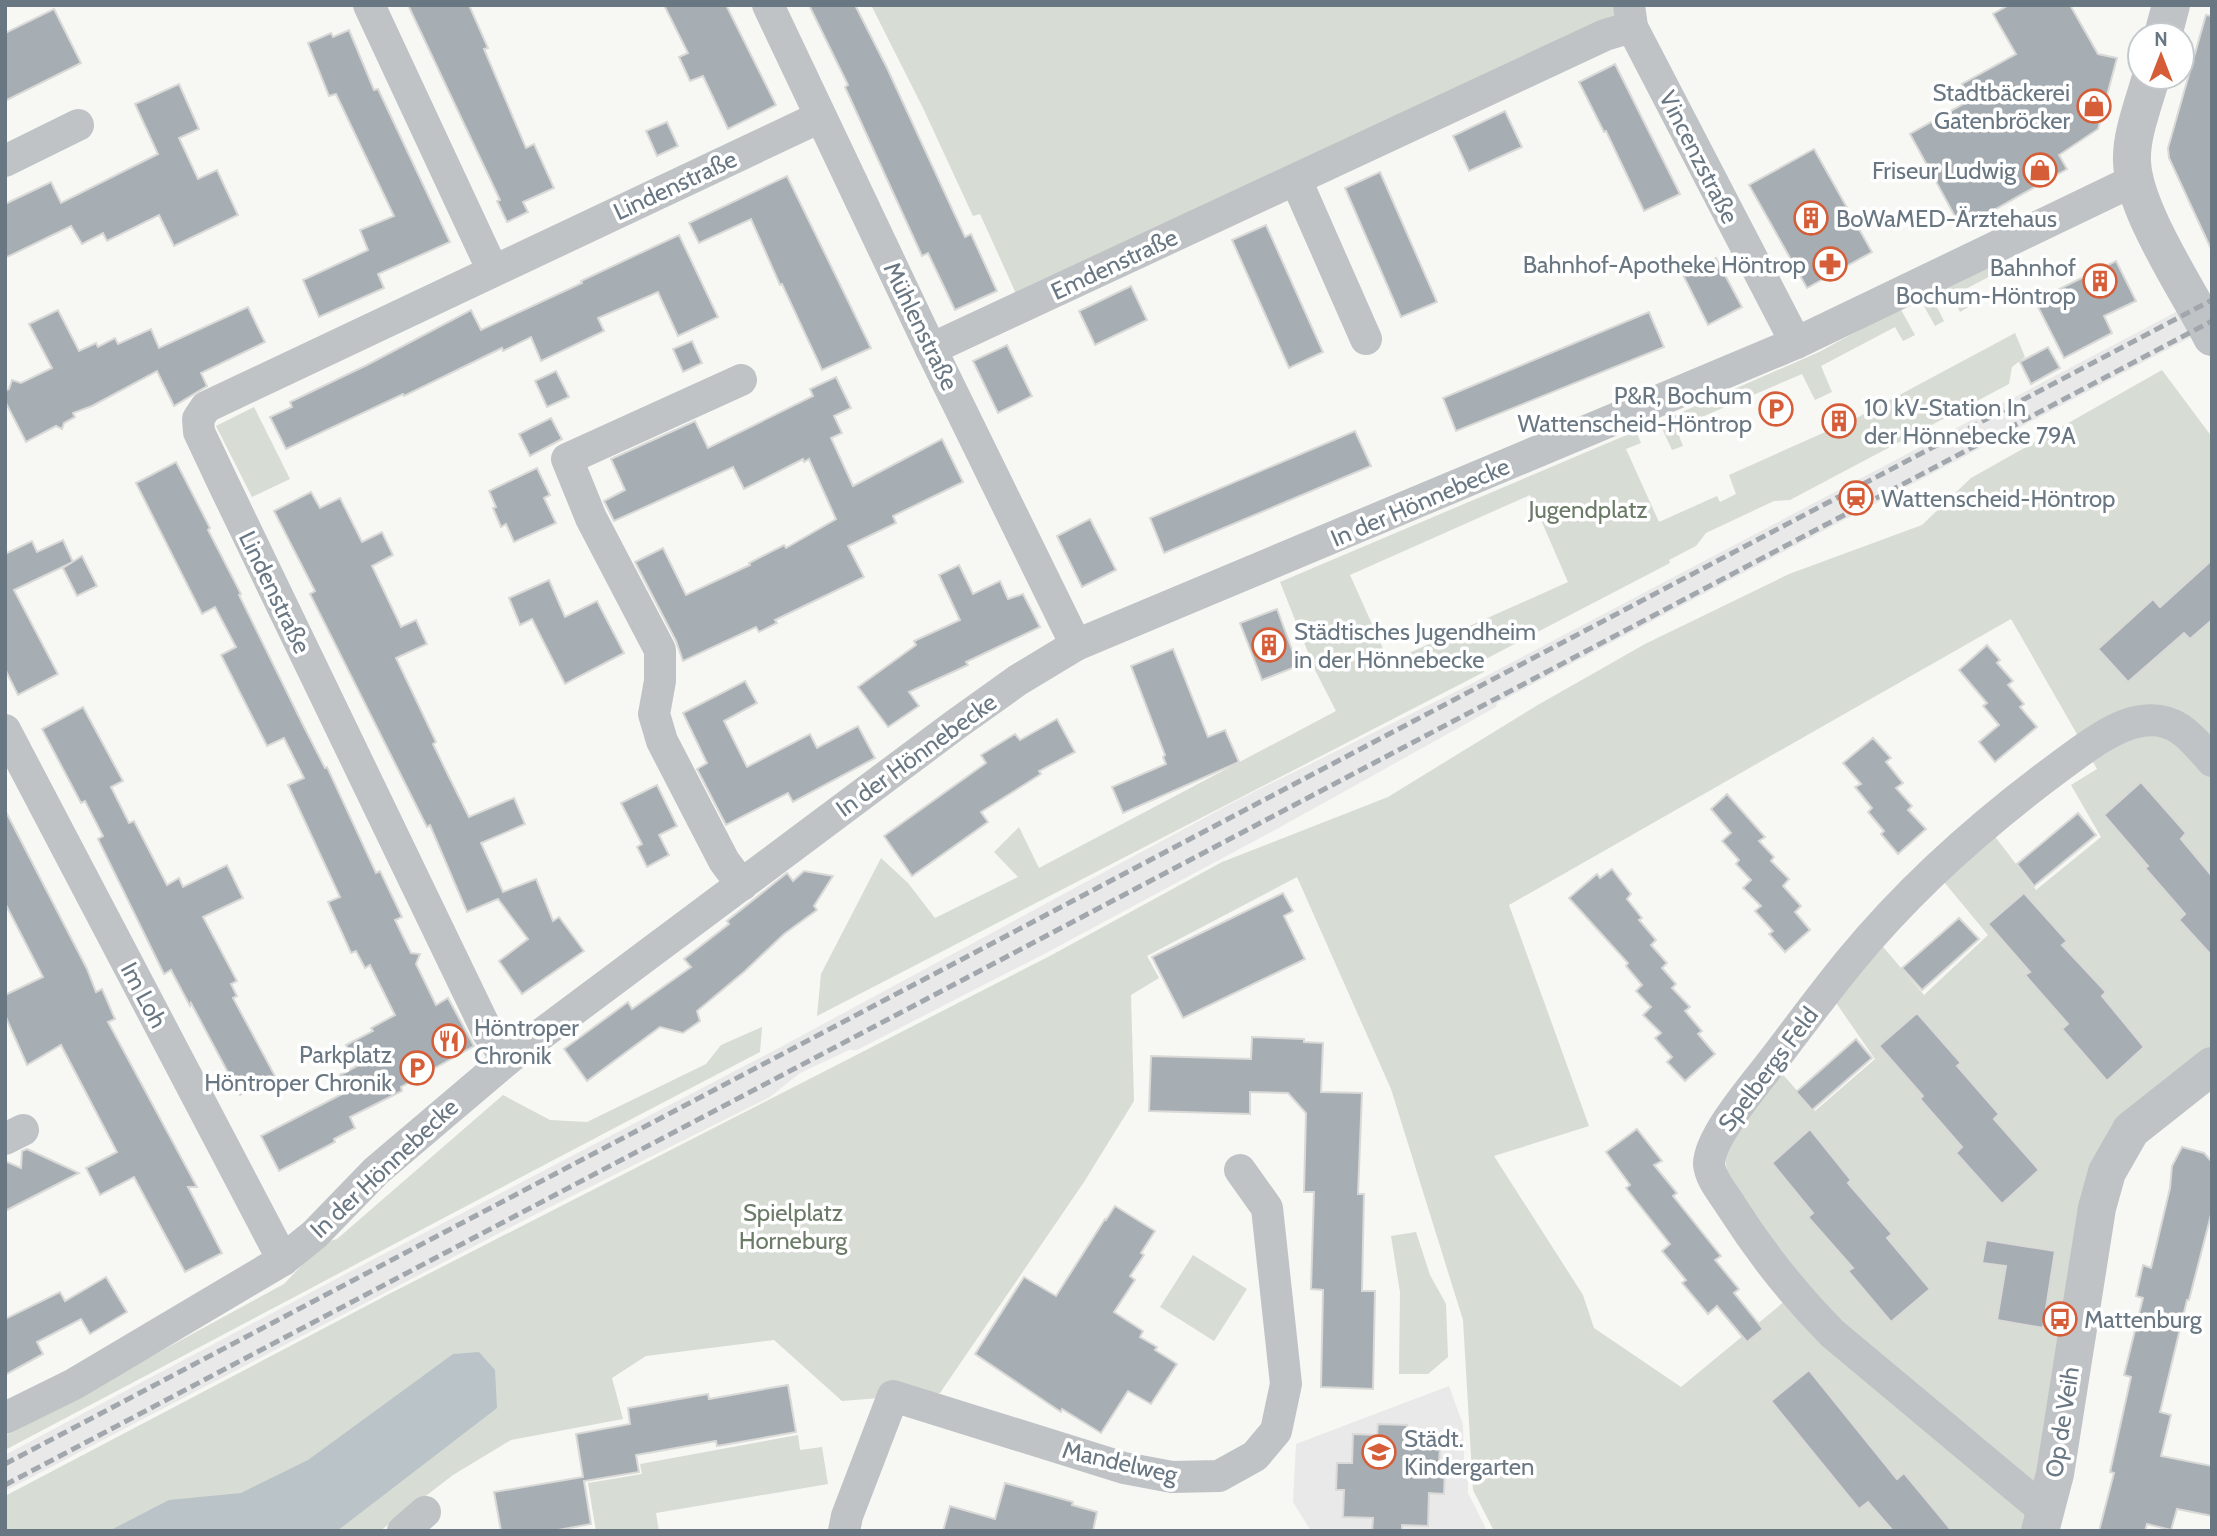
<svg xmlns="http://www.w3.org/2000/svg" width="2217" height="1536" font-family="Cabin,sans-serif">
<rect width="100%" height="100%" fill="#f7f7f4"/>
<!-- built -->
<g fill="#e8e9e8">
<polygon points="2212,293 2212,326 1497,703 1496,707 1275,830 1046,953 857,1050 849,1050 800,1073 770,1097 536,1214 5,1491 5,1455 355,1269 777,1049 1234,802 1469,685"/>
<polygon points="1449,1386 1463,1425 1464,1460 1468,1474 1468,1493 1487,1531 1311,1531 1293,1502 1296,1444"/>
</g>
<!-- green -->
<g fill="#d7dcd4" fill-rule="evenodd">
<polygon points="871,5 1618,5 1624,18 1018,298 980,214 973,216 923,108"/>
<polygon points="1991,259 1998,272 1962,291 1970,306 1960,312 1952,296 1936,305 1944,321 1935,326 1919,297"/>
<polygon points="1900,308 1915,335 1903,341 1895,327 1821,366 1832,392 1815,400 1802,374 1676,428 1683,446 1672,450 1659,422 1819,352"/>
<path d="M2015 333 2025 357 2012 367 2009 384 1790 500 1774 501 1706 533 1696 546 1669 560 1670 563 1480 662 1484 672 817 1016 821 974 881 858 908 883 935 918 1018 877 994 852 1019 827 1039 868 1336 711 1315 670 1280 582 1636 431 1641 443 1626 449 1659 522 1717 496 1720 502 1736 494 1729 475 1832 429 1835 434 1851 426 1849 422ZM1530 495 1568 582 1389 662 1350 575Z"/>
<path d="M2162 370 2212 437V1052L2128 1118 2036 1491 2023 1531H1494L1473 1490 1463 1320 1391 1089 1297 877 1147 956 1159 978 1131 995 1134 1101 1084 1182 940 1393 842 1401 774 1340 646 1356 612 1378 623 1419 511 1440 453 1475 380 1531H5V1496L389 1294 1048 957 1222 862 1388 797 1536 706 1645 644 1789 574 1922 525 1971 478ZM2011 619 2097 769 2071 785 2101 837 2036 890 1990 830 1939 876 1988 935 1924 995 1878 941 1832 997 1875 1059 1815 1111 1778 1069 1724 1153 1730 1188 1802 1287 1681 1387 1594 1328 1583 1295 1494 1156 1589 1126 1509 905Z"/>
<polygon points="254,407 290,479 252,497 216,426"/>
<path d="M762 1027 760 1052C508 1183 257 1317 5 1450V1436L284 1284 323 1243 337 1239 503 1095 550 1120 587 1122 706 1064 721 1045Z"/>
<polygon points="1416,1232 1430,1275 1446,1304 1448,1357 1428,1374 1399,1374 1400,1292 1391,1236"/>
<polygon points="1193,1255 1247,1289 1214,1341 1160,1307"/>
<polygon points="798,1435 800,1450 822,1447 828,1484 656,1513 659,1531 596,1531 588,1483 642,1474 640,1464"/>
</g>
<!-- water -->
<polygon fill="#bac3c8" points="479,1352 495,1370 497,1408 337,1531 109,1531 169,1500 241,1493 308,1460 453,1354"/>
<!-- building -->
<g fill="#a7aeb3" stroke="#d9d9d7" stroke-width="2">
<polygon points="408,5 469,5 488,48 484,49 526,148 534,144 554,188 523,202 528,212 507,222 497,201 500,200"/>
<polygon points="664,5 726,5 776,105 728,129 703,76 690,81 679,57 688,53"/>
<polygon points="809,5 855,5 887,68 965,237 971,234 997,291 955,310 928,253 922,256 845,87 848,85"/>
<polygon points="2009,5 2070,5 2098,54 2117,58 2098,129 2059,155 2067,169 1969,224 1957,220 1910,134 1970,100 1962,84 2016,54 1993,14"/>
<polygon points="54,9 81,63 5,101 5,33"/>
<polygon points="2206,15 2212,16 2212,251 2169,158 2168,148"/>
<polygon points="349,30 374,90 378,89 450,242 378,274 384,288 319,317 303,280 368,250 360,230 394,216 336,94 329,96 308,43 331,33 333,37"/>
<polygon points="1615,64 1680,194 1644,211 1606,131 1604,132 1579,82"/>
<polygon points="179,84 199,129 179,138 198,179 217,170 238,215 174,246 159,215 107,241 103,233 82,244 71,226 5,258 5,204 51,182 61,203 158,154 135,104"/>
<polygon points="1505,111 1522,147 1469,171 1453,136"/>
<polygon points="667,122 678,146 657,156 646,131"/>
<polygon points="1814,149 1872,252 1807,288 1749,185"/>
<polygon points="1380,172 1437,302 1401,317 1345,188"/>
<polygon points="787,176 871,348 822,370 782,284 780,285 751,219 699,243 689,223"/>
<polygon points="1266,225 1323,352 1289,368 1232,240"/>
<polygon points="679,235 718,317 678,336 658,292 598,318 604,331 541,361 531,337 503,351 502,348 404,396 403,394 286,449 270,417 292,407 290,402 367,365 471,310 481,330 582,283 581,281"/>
<polygon points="1716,258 1742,307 1708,325 1683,275"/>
<polygon points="2116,261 2136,301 2104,316 2112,333 2064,358 2035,301"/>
<polygon points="1131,286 1147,320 1095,345 1079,311"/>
<polygon points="248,307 265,342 201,373 207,386 174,406 157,371 92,406 73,413 75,417 64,423 62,429 56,426 26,442 5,401 5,391 9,389 12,380 21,383 52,368 29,324 58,310 79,351 96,343 98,347 115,338 118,344 151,329 159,348"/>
<polygon points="1649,312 1664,347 1456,431 1443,398"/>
<polygon points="692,341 702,363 683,372 673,349"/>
<polygon points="1007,345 1032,396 998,413 973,361"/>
<polygon points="2048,347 2060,368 2031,384 2020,362"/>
<polygon points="556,371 569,397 547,407 535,381"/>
<polygon points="836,377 851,408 834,416 842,433 831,438 853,486 942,439 963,482 893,516 896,523 848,546 864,577 775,620 777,623 759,632 756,627 683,661 676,641 635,562 663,548 686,595 750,565 749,563 784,545 786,548 836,519 809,459 804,462 803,459 744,489 733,467 614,521 604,501 625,490 611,459 695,421 708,448 813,396 810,389"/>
<polygon points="551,418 562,439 530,456 519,434"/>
<polygon points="1355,431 1371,466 1164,553 1150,518"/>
<polygon points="176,462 210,528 208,530 241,594 239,595 303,725 325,768 327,767 376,873 380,871 402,917 395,920 411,953 420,954 416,964 436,1005 448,998 474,1046 401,1087 402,1091 350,1117 355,1128 334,1139 335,1142 279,1171 261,1136 348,1091 340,1075 357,1066 346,1045 373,1031 371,1028 395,1015 370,965 365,968 356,951 351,953 328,902 340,897 288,785 304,778 284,738 267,746 221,655 236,647 215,607 202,614 136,483"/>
<polygon points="537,468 550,495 544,498 556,523 514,542 506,524 501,527 493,508 496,507 489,491"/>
<polygon points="311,492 320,508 340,498 362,542 382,532 393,555 372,566 401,627 416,620 427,644 396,658 436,742 433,744 448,775 469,817 514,798 525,824 481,843 503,892 536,879 553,921 559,917 584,951 522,994 499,961 528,939 498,899 467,912 430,825 427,827 310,594 315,591 274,511"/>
<polygon points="1090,519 1116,570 1082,587 1057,536"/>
<polygon points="63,540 73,562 14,590 58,674 18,695 5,669 5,554 32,541 37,552"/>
<polygon points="82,556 97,586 77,596 63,568"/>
<polygon points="2212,560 2212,620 2190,639 2184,633 2128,682 2098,649 2153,599 2160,607"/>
<polygon points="959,565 973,594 1000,581 1008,599 1023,594 1040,627 966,662 968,665 909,692 919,706 888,727 858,687 916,645 914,641 960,620 939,575"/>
<polygon points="549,580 565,617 597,601 624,653 565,684 532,619 520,625 509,598"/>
<polygon points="1277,609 1298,666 1262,680 1240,623"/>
<polygon points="1987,645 2000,660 1997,663 2013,681 2008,685 2024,704 2020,707 2037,727 1995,762 1979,742 1999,725 1983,706 1987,703 1959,670"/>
<polygon points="1173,649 1208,737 1225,730 1239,762 1123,813 1112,787 1166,764 1163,757 1165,755 1131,666"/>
<polygon points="745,681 757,703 724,721 747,767 810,734 817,748 858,726 875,758 793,802 788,793 726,825 697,769 707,763 683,713"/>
<polygon points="83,707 123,781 111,787 129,823 134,821 167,885 179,878 183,887 227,865 243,898 203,917 237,981 231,984 237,996 233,998 275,1076 240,1095 191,1003 190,1006 171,970 164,974 98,839 103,836 85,801 81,803 42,729"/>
<polygon points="1057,719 1075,752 1039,771 1041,774 981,812 988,822 912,876 884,836 986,763 981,755 1015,734 1020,740"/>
<polygon points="1873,738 1891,758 1886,762 1903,783 1896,788 1912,806 1908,810 1926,829 1898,854 1881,834 1884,831 1868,812 1872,808 1855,787 1861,784 1843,763"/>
<polygon points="2141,782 2186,833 2181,839 2212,876 2212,956 2179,920 2185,914 2145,868 2148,866 2104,815"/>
<polygon points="657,785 677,826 659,835 669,855 647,867 637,847 642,844 621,803"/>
<polygon points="1727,794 1765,837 1759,841 1774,857 1771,861 1789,879 1783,886 1801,906 1795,912 1810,930 1785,952 1769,934 1773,931 1755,911 1761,906 1743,888 1751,880 1736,864 1739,860 1722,841 1731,833 1711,809"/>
<polygon points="5,810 87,969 96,992 102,989 115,1019 108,1022 197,1187 188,1187 222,1253 185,1272 134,1177 100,1195 86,1168 117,1152 61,1045 27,1065 5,1015 5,995 43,977 5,903"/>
<polygon points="2078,813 2096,835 2034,886 2017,864"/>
<polygon points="1612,869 1631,894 1627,899 1642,918 1639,920 1656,940 1651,945 1667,963 1662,968 1676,984 1672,988 1690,1007 1685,1011 1702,1031 1698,1034 1715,1054 1685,1081 1667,1062 1672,1057 1655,1038 1661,1033 1643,1015 1651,1007 1636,991 1642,985 1626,966 1628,963 1569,898 1597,874 1600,878"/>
<polygon points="804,871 833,876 814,906 817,910 784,934 745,971 697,1011 700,1021 683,1033 660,1027 587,1081 564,1049 628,1002 632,1009 691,967 684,959 729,924 727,921 787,873 793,881"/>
<polygon points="1283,893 1293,911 1284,916 1305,959 1183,1018 1152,957"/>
<polygon points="2024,893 2067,941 2062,945 2106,992 2102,996 2144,1047 2107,1081 2062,1029 2068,1024 2025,975 2030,972 1988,924"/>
<polygon points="1959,918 1979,939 1922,990 1902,968"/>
<polygon points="1917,1013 1961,1063 1957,1066 1999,1114 1994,1119 2039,1170 2002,1204 1956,1153 1962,1147 1920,1099 1923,1096 1879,1046"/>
<polygon points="1252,1037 1304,1039 1304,1042 1323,1043 1321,1092 1362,1093 1358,1194 1364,1194 1362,1291 1375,1291 1373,1389 1321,1387 1323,1290 1311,1289 1314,1192 1304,1192 1306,1113 1288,1093 1250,1092 1250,1114 1149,1111 1151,1056 1251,1059"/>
<polygon points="1856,1039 1872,1058 1812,1110 1796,1092"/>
<polygon points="1637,1129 1662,1161 1654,1165 1677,1193 1673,1196 1721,1256 1715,1260 1739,1289 1734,1293 1763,1329 1747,1342 1717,1306 1708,1314 1682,1283 1686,1280 1662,1251 1670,1244 1626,1188 1630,1185 1606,1152"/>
<polygon points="1810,1129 1851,1180 1848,1183 1892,1234 1887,1238 1930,1289 1891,1322 1848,1271 1853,1268 1808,1217 1813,1213 1772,1163"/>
<polygon points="2182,1147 2204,1153 2212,1162 2212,1211 2189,1300 2187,1300 2160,1412 2171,1415 2161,1456 2212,1466 2212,1516 2177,1509 2171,1530 2147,1524 2145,1531 2099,1531 2114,1473 2110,1472 2131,1377 2124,1375 2143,1298 2136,1296 2143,1265 2151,1268 2170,1188 2172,1166"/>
<polygon points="27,1149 79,1173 5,1211 5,1161 21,1168 22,1151"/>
<polygon points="1115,1206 1155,1231 1141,1253 1144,1255 1130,1276 1135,1280 1114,1312 1143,1331 1140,1337 1157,1347 1155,1350 1177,1364 1151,1404 1128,1391 1101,1433 1062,1409 1061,1412 975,1354 1024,1277 1056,1296 1105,1219 1106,1220"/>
<polygon points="1986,1240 2055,1251 2043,1328 1997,1320 2006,1266 1982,1263"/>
<polygon points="106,1277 127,1312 90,1334 81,1319 37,1342 43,1354 5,1375 5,1319 60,1292 65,1301"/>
<polygon points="1809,1370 1897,1479 1904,1473 1952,1531 1893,1531 1868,1502 1859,1509 1771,1401"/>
<polygon points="788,1385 796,1432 717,1446 716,1441 636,1455 639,1472 584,1481 591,1524 553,1531 501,1531 494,1492 583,1477 576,1434 630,1424 628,1408 708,1394 709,1399"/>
<polygon points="1378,1424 1407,1425 1407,1438 1440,1440 1439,1468 1445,1468 1444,1494 1429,1493 1428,1526 1402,1525 1402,1531 1372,1531 1373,1518 1343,1517 1344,1490 1336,1490 1337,1463 1352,1463 1353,1434 1377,1435"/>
<polygon points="1005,1483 1073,1502 1072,1505 1097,1512 1093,1531 943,1531 950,1506 995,1519"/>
</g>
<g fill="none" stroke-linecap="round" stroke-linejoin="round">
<!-- minor -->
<g stroke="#bfc3c6" stroke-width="32">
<polyline points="369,5 493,271"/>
<polyline points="768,5 931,349 1076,645"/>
<polyline points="1629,5 1632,27 1796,343"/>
<polyline points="5,161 78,125"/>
<polyline points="1296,180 1366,339"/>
<polyline points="931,349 1605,35 1632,27"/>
<polyline points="741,380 567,459 591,518 660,650 660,681 654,714 662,741 724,861 742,885"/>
<polyline points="5,730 283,1260"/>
<polyline points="508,1059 488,1033 224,485 199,432 198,419 206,407 820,117"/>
<polyline points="5,1139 23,1130"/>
<polyline points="5,1418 74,1384 283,1260 315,1234 376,1171 508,1059 955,725 1018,680 1076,645 1796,343 2135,180"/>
<path d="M2046 1512 1833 1334C1794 1295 1761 1253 1731 1206 1724 1194 1710 1179 1709 1164 1709 1137 1755 1084 1772 1062 1798 1028 1823 994 1850 961 1909 889 1981 825 2055 770 2078 753 2114 724 2142 721 2176 716 2192 738 2212 761"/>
<polyline points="403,1531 425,1512"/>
<polyline points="844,1531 847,1516 893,1396 1124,1468 1172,1477 1219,1476 1255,1456 1276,1431 1286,1384 1267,1208 1240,1170"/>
</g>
<!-- tertiary -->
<g stroke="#bfc3c6" stroke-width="38">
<polyline points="2163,35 2171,5"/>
<path d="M2151 77C2144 103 2131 134 2132 161 2133 209 2189 292 2212 337"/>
<polyline points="2040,1531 2055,1474 2097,1208 2107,1172 2131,1130 2212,1066"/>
</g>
<!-- rail -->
<g stroke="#a1a7ac" stroke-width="5" stroke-dasharray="10 5" stroke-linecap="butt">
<polyline points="5,1464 2212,300"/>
<polyline points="5,1485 2212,321"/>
</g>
</g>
<!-- icons -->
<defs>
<symbol id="shop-ring" viewBox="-11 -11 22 22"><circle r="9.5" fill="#fff" stroke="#d55d37" stroke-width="1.5"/><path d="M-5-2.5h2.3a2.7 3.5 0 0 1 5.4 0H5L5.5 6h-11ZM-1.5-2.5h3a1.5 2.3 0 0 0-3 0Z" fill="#d55d37"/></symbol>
<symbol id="building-ring" viewBox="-11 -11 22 22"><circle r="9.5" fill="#fff" stroke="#d55d37" stroke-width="1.5"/><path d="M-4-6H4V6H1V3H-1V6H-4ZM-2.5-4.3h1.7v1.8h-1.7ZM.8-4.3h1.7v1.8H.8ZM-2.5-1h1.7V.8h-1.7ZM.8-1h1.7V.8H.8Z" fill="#d55d37"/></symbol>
<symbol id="pharmacy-ring" viewBox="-11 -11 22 22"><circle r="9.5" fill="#fff" stroke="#d55d37" stroke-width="1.5"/><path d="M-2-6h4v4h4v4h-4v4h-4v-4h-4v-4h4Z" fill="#d55d37"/></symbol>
<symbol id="parking-ring" viewBox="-11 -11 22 22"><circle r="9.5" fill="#fff" stroke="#d55d37" stroke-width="1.5"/><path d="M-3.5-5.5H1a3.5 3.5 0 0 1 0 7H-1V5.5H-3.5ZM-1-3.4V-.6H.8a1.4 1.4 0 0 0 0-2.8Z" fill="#d55d37"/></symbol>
<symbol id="station-ring" viewBox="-11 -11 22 22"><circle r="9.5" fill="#fff" stroke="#d55d37" stroke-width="1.5"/><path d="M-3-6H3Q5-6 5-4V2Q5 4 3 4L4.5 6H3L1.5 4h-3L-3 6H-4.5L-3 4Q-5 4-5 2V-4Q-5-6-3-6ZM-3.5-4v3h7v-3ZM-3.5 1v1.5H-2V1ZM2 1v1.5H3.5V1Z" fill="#d55d37"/></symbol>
<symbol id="restaurant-ring" viewBox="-11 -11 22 22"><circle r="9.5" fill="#fff" stroke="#d55d37" stroke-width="1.5"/><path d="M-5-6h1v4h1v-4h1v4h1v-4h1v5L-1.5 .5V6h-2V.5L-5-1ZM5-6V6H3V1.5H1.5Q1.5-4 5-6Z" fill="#d55d37"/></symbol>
<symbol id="bus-ring" viewBox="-11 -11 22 22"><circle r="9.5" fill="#fff" stroke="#d55d37" stroke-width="1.5"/><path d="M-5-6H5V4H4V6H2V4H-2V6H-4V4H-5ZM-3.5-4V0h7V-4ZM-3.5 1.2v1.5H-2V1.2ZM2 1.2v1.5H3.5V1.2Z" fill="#d55d37"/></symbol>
<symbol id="school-ring" viewBox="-11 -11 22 22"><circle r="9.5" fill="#fff" stroke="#d55d37" stroke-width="1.5"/><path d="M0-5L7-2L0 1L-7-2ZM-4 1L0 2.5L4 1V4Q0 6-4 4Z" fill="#d55d37"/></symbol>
</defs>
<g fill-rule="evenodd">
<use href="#shop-ring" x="2075" y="87" width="38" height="38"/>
<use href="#shop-ring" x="2021" y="151" width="38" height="38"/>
<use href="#building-ring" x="1792" y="199" width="38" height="38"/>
<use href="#pharmacy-ring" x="1811" y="245" width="38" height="38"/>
<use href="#building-ring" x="2081" y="262" width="38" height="38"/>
<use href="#parking-ring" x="1757" y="390" width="38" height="38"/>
<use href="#building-ring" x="1820" y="402" width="38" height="38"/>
<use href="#station-ring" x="1837" y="479" width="38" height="38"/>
<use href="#building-ring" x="1250" y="626" width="38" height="38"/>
<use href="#restaurant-ring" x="430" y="1022" width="38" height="38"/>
<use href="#parking-ring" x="398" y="1049" width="38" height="38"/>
<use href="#bus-ring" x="2041" y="1300" width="38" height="38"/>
<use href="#school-ring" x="1360" y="1433" width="38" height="38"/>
</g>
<g text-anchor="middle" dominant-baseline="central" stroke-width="7" stroke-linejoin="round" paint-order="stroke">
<!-- poi labels -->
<g font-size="24" fill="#697783" stroke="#fff" text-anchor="start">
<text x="2070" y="92" text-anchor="end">Stadtbäckerei<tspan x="2070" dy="28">Gatenbröcker</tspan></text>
<text x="2016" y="170" text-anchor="end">Friseur Ludwig</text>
<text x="1836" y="218">BoWaMED-Ärztehaus</text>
<text x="1806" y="264" text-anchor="end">Bahnhof-Apotheke Höntrop</text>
<text x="2076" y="267" text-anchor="end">Bahnhof<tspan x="2076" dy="28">Bochum-Höntrop</tspan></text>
<text x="1752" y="395" text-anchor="end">P&amp;R, Bochum<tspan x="1752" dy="28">Wattenscheid-Höntrop</tspan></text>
<text x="1864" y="407">10 kV-Station In<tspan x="1864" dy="28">der Hönnebecke 79A</tspan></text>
<text x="1881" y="498">Wattenscheid-Höntrop</text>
<text x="1294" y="631">Städtisches Jugendheim<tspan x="1294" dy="28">in der Hönnebecke</tspan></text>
<text x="474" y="1027">Höntroper<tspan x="474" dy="28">Chronik</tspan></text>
<text x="392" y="1054" text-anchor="end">Parkplatz<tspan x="392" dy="28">Höntroper Chronik</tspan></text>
<text x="2084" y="1319">Mattenburg</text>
<text x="1404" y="1438">Städt.<tspan x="1404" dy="28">Kindergarten</tspan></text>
</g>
<!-- street labels -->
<g font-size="24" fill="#697783" stroke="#fff">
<text transform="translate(1699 157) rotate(63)">Vincenzstraße</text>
<text transform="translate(675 185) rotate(-25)">Lindenstraße</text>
<text transform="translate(1114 264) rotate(-25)">Emdenstraße</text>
<text transform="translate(921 326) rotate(64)">Mühlenstraße</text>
<text transform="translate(1420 502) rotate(-23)">In der Hönnebecke</text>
<text transform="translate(275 592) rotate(64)">Lindenstraße</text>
<text transform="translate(916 755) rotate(-36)">In der Hönnebecke</text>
<text transform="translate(144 995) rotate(62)">Im Loh</text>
<text transform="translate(1768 1069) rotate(-53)">Spelbergs Feld</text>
<text transform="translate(384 1168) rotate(-43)">In der Hönnebecke</text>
<text transform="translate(2062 1422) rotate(-81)">Op de Veih</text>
<text transform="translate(1120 1462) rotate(13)">Mandelweg</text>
</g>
<!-- park labels -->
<g font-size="24" fill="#6b7b67" stroke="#fff">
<text x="1588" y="509">Jugendplatz</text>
<text x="793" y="1212">Spielplatz<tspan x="793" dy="28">Horneburg</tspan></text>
</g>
</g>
<!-- border -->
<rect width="2217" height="1536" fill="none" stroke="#697783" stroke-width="14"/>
<!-- north arrow -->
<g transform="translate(2161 56)"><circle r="33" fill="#ffffff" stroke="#c3c9cd" stroke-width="2"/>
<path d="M0-5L12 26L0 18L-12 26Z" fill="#d55d37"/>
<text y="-10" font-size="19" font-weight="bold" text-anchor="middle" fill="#697783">N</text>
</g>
</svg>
